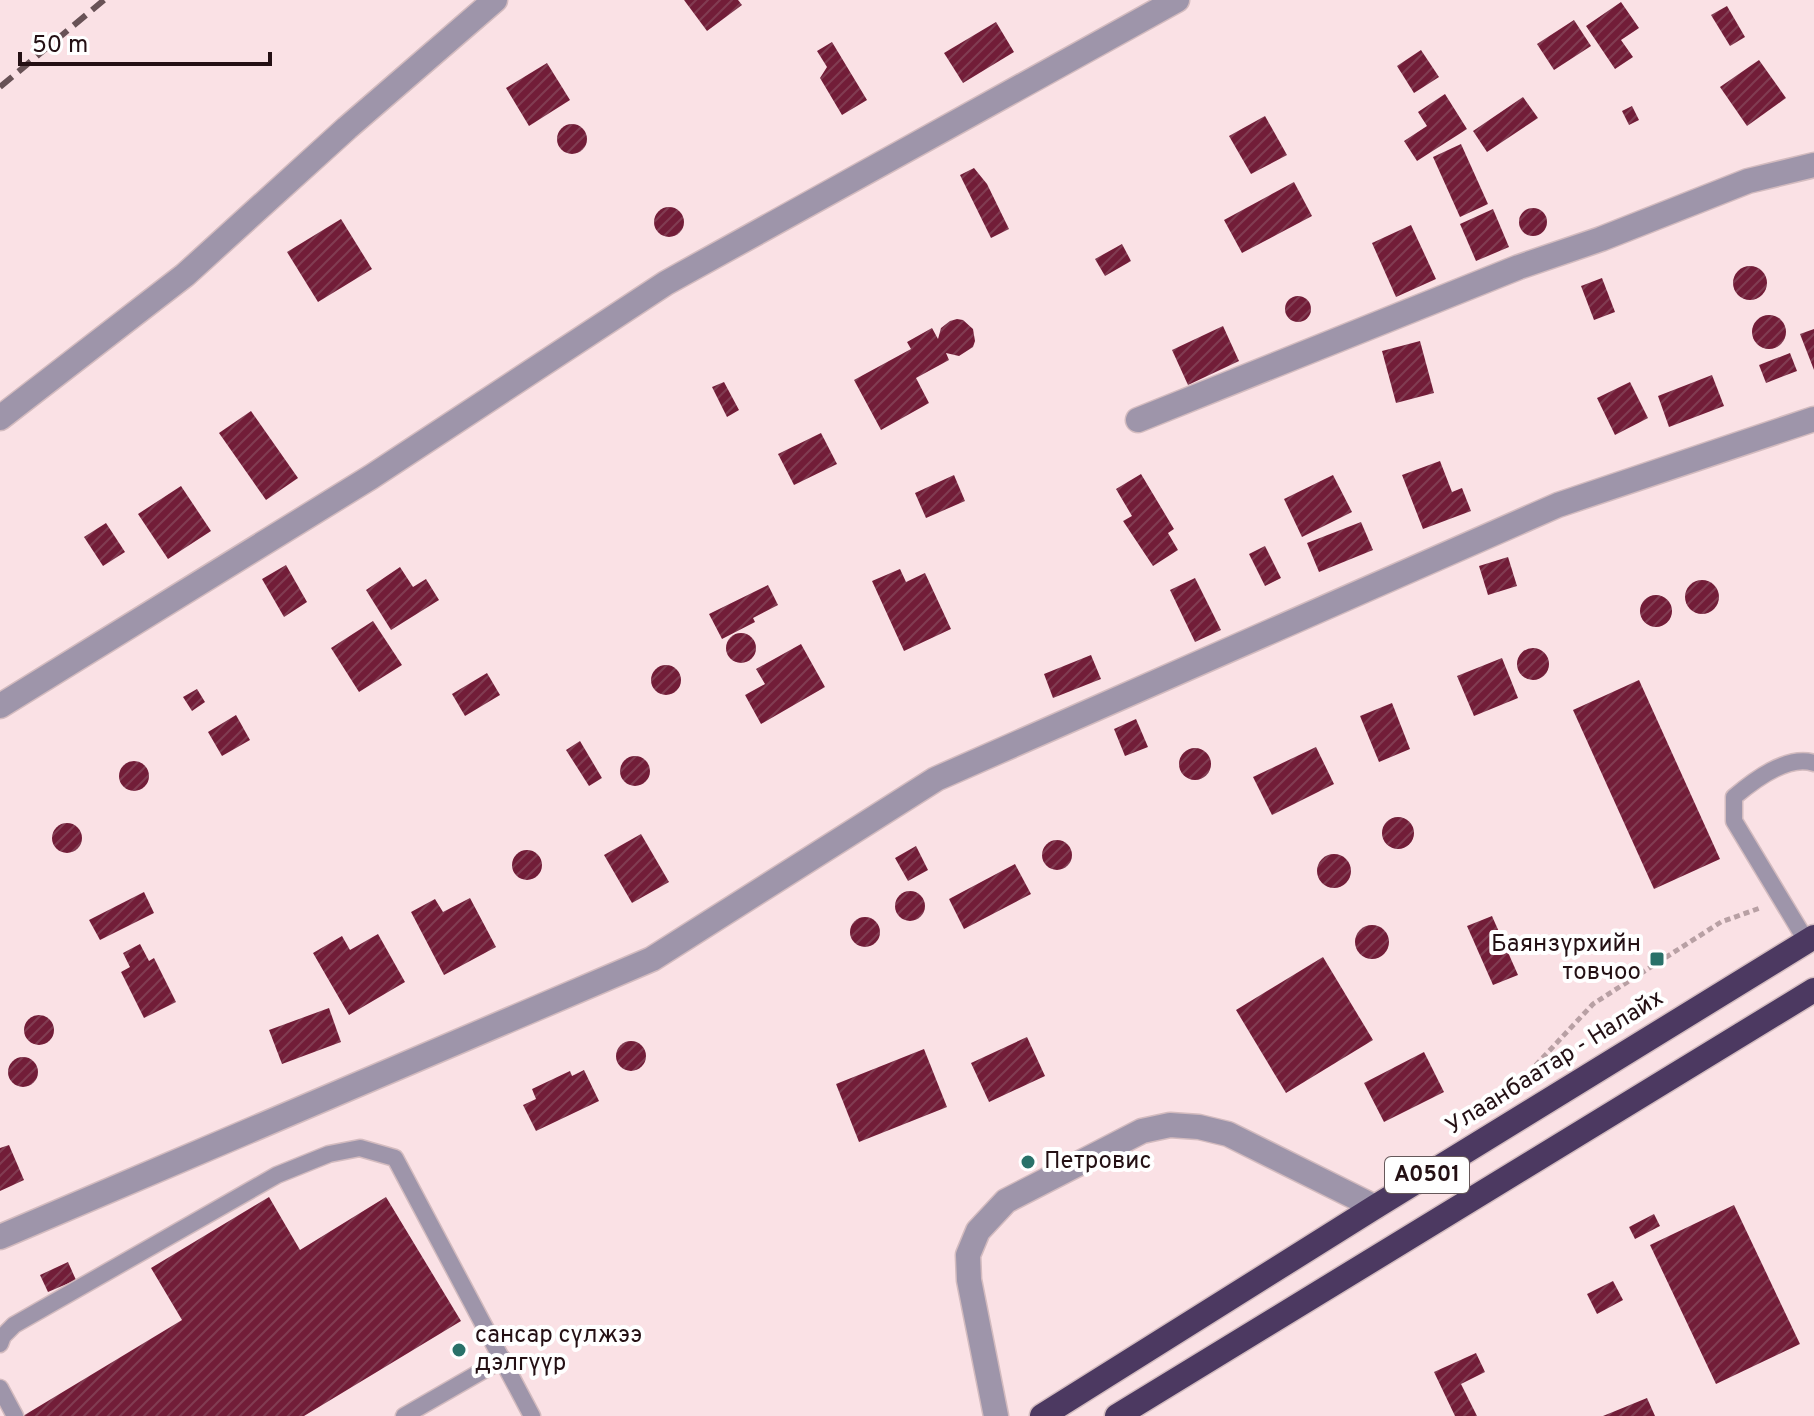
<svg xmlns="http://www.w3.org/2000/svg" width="1814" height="1416" font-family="Overpass,sans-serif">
<defs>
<pattern id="building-hatch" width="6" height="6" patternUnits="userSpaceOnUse" patternTransform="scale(2)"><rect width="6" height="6" fill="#721d38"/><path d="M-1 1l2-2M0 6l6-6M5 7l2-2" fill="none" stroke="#813c52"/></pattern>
</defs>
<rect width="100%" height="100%" fill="#fae1e5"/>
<!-- building -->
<g fill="url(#building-hatch)">
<polygon points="684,0 738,0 742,5 707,31"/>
<polygon points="1621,2 1639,28 1621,40 1633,57 1615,69 1586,26"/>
<polygon points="1727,6 1745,37 1730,46 1711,15"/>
<polygon points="1574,20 1591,46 1554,70 1537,44"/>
<polygon points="996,22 1014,52 963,83 944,53"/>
<polygon points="832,42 867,100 842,115 820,78 827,67 817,51"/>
<polygon points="1421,50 1439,77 1414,93 1397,66"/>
<polygon points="1759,60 1786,98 1747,126 1720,87"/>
<polygon points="547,63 570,100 529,126 506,88"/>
<polygon points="1445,94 1467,129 1417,161 1404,141 1427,126 1418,112"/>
<polygon points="1523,97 1538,118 1487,152 1473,131"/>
<polygon points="1632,106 1639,120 1629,125 1622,111"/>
<polygon points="1265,116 1287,155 1251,174 1229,136"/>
<circle cx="572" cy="139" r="15"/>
<polygon points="1461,144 1488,204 1460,217 1433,157"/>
<polygon points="974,168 987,184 1009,229 991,238 960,175"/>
<polygon points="1294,182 1312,216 1242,253 1224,220"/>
<circle cx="669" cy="222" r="15"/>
<circle cx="1533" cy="222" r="14"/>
<polygon points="1493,209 1509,247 1476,261 1460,224"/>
<polygon points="341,219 372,269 318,302 287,252"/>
<polygon points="1411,225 1436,279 1396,297 1372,243"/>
<polygon points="1122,244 1131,261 1105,276 1095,259"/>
<circle cx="1750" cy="283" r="17"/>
<polygon points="1602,278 1615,312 1594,320 1581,286"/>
<circle cx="1298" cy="309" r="13"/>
<circle cx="1769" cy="332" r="17"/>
<polygon points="957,319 963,320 973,329 975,341 973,347 959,356 946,353 949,360 916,378 929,403 881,430 854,380 911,349 907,342 932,328 938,339 941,328 950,321"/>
<polygon points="1223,326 1239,361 1188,385 1172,350"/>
<polygon points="1814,329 1814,370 1800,334"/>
<polygon points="1420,341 1434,393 1396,403 1382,351"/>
<polygon points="1790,353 1797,371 1766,383 1759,365"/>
<polygon points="1712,375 1724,406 1669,427 1658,396"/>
<polygon points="724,382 739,410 727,417 712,387"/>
<polygon points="1630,382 1648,418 1615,435 1597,398"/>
<polygon points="251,411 298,478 266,500 219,433"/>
<polygon points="821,433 837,464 794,485 778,454"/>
<polygon points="1440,461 1452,492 1462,488 1471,511 1423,529 1402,475"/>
<polygon points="1141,474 1174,529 1168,533 1178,550 1153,566 1123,521 1132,516 1116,489"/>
<polygon points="954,475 965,501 926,518 915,493"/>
<polygon points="1333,475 1352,512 1302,537 1284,499"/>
<polygon points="181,486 211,531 168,559 138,514"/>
<polygon points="1361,522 1373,550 1319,572 1307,543"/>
<polygon points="106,523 125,552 103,566 84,537"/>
<polygon points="1265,546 1281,578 1265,586 1249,554"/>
<polygon points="1508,557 1517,586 1488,595 1479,566"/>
<polygon points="286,565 307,602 284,617 262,579"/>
<polygon points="400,567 413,587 426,579 439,600 391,630 366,590"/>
<polygon points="900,569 906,582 925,573 951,629 904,651 872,581"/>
<polygon points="1195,578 1221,630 1195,642 1170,590"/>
<circle cx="1702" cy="597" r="17"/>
<polygon points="768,585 778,605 753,618 755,622 722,639 709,614"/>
<circle cx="1656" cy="611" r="16"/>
<polygon points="373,621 402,665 359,692 331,648"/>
<circle cx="741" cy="648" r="15"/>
<polygon points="801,644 825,687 761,724 745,695 765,684 756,669"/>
<circle cx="1533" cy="664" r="16"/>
<polygon points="1091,655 1101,679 1053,698 1044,674"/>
<polygon points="1502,658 1518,698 1474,716 1457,676"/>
<circle cx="666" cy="680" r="15"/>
<polygon points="487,673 500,695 465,716 452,694"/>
<polygon points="1639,680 1720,859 1654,889 1573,710"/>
<polygon points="197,689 205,702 192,711 183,697"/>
<polygon points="1392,703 1410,749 1379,762 1360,716"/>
<polygon points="236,715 250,740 222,756 208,732"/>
<polygon points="1136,719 1148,747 1125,756 1114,729"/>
<polygon points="580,741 602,778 589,786 566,750"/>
<polygon points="1316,747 1334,784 1272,815 1253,777"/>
<circle cx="1195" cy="764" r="16"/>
<circle cx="635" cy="771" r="15"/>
<circle cx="134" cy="776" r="15"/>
<circle cx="1398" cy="833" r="16"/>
<circle cx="67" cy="838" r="15"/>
<polygon points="641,834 669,882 632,903 604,855"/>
<circle cx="1057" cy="855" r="15"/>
<polygon points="916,846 928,870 908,881 895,858"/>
<circle cx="527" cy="865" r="15"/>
<circle cx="1334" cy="871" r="17"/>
<polygon points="1015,864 1031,894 964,929 949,899"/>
<circle cx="910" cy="906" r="15"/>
<polygon points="144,892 154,913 100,940 89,920"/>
<polygon points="470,898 496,947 444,975 411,912 435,899 443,912"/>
<polygon points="1492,916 1518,975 1493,985 1467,926"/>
<circle cx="865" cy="932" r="15"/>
<circle cx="1372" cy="942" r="17"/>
<polygon points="378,934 405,982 349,1015 313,953 342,936 350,950"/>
<polygon points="140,944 149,961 154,958 176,1002 144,1018 121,972 130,967 123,953"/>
<polygon points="1323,957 1373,1040 1286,1093 1236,1010"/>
<polygon points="329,1008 341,1042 282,1064 269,1030"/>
<circle cx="39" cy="1030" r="15"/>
<polygon points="1027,1037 1045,1076 989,1102 971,1063"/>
<circle cx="631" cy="1056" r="15"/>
<polygon points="924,1049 947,1107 859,1142 836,1084"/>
<polygon points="1424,1052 1444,1092 1384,1122 1364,1083"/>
<circle cx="23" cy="1072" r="15"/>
<polygon points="584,1070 599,1101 536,1131 523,1105 536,1099 532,1089 570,1071 572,1076"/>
<polygon points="9,1145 24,1180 0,1191 0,1148"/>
<polygon points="269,1197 300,1250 386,1197 461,1321 304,1416 23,1416 182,1320 151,1268"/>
<polygon points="1734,1205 1800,1344 1716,1384 1650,1245"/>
<polygon points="1654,1214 1660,1226 1635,1239 1629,1227"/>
<polygon points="68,1262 76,1280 48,1292 40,1275"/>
<polygon points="1613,1281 1623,1300 1597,1314 1587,1294"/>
<polygon points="1476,1353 1485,1372 1461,1384 1477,1416 1455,1416 1434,1372"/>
<polygon points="1647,1398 1655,1416 1603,1416"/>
</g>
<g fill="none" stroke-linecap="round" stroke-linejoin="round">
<defs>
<g id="lane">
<path d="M1807 942 1734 821V797C1753 781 1788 754 1814 763"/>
<polyline points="0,1344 3,1336 14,1325 277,1175 329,1154 360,1148 395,1158 532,1416"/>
<polyline points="0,1388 15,1416"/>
<polyline points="404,1416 503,1359"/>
</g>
<g id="street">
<polyline points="0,418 185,275 347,128 495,0"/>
<polyline points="1138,420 1519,267 1601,239 1748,181 1814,165"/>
<polyline points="0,706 371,477 666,283 1177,0"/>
<polyline points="0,1237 652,959 936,779 1558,505 1814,419"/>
<polyline points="996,1416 969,1280 968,1255 978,1231 1006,1201 1142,1131 1170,1125 1199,1127 1228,1134 1375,1207"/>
</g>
<g id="highway">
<polyline points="1042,1416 1375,1207 1814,937"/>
<polyline points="1117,1416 1814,990"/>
</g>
</defs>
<!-- lane casing -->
<use href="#lane" stroke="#d3bbbf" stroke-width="19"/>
<!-- street casing -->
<use href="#street" stroke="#d3bbbf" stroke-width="27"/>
<!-- highway casing -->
<use href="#highway" stroke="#d3bbbf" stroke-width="27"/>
<!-- path -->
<polyline stroke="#b8a0a4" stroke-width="5" stroke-dasharray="6 4" stroke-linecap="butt" points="1522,1080 1593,1004 1721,922 1760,908"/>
<!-- lane -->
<use href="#lane" stroke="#9e95aa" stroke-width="16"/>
<!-- street -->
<use href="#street" stroke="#9e95aa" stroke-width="24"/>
<!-- highway -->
<use href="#highway" stroke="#4c3961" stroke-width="24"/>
<!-- rail -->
<polyline stroke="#685256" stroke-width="6" stroke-dasharray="16 8" stroke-linecap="butt" points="0,87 104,0"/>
</g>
<!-- markers -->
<g fill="#297169" stroke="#fff" stroke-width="3">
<rect x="1649" y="951" width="16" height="16" rx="4"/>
<circle cx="1028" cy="1162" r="8"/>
<circle cx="459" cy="1350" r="8"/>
</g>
<g text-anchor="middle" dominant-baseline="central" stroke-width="8" stroke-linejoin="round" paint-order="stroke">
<!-- shield labels -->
<rect fill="#fff" stroke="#66585a" stroke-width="2" x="1385" y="1157" width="84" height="36" rx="6"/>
<g font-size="22" font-weight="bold" fill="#241014">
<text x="1427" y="1175">A0501</text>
</g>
<!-- poi labels -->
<g font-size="24" fill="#241014" stroke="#fff" text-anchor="start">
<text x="1641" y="945" text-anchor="end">Баянзүрхийн<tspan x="1641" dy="28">товчоо</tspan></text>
<text x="1044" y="1162">Петровис</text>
<text x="475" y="1336">сансар сүлжээ<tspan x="475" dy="28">дэлгүүр</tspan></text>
</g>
<!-- street labels -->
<g font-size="24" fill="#241014" stroke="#fff">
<text transform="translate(1555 1063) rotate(-32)">Улаанбаатар - Налайх</text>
</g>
</g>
<!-- scale -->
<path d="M20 52v12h250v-12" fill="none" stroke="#241014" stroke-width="4"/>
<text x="32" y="52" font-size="24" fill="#241014" stroke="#ffffff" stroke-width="6" paint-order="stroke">50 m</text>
</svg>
